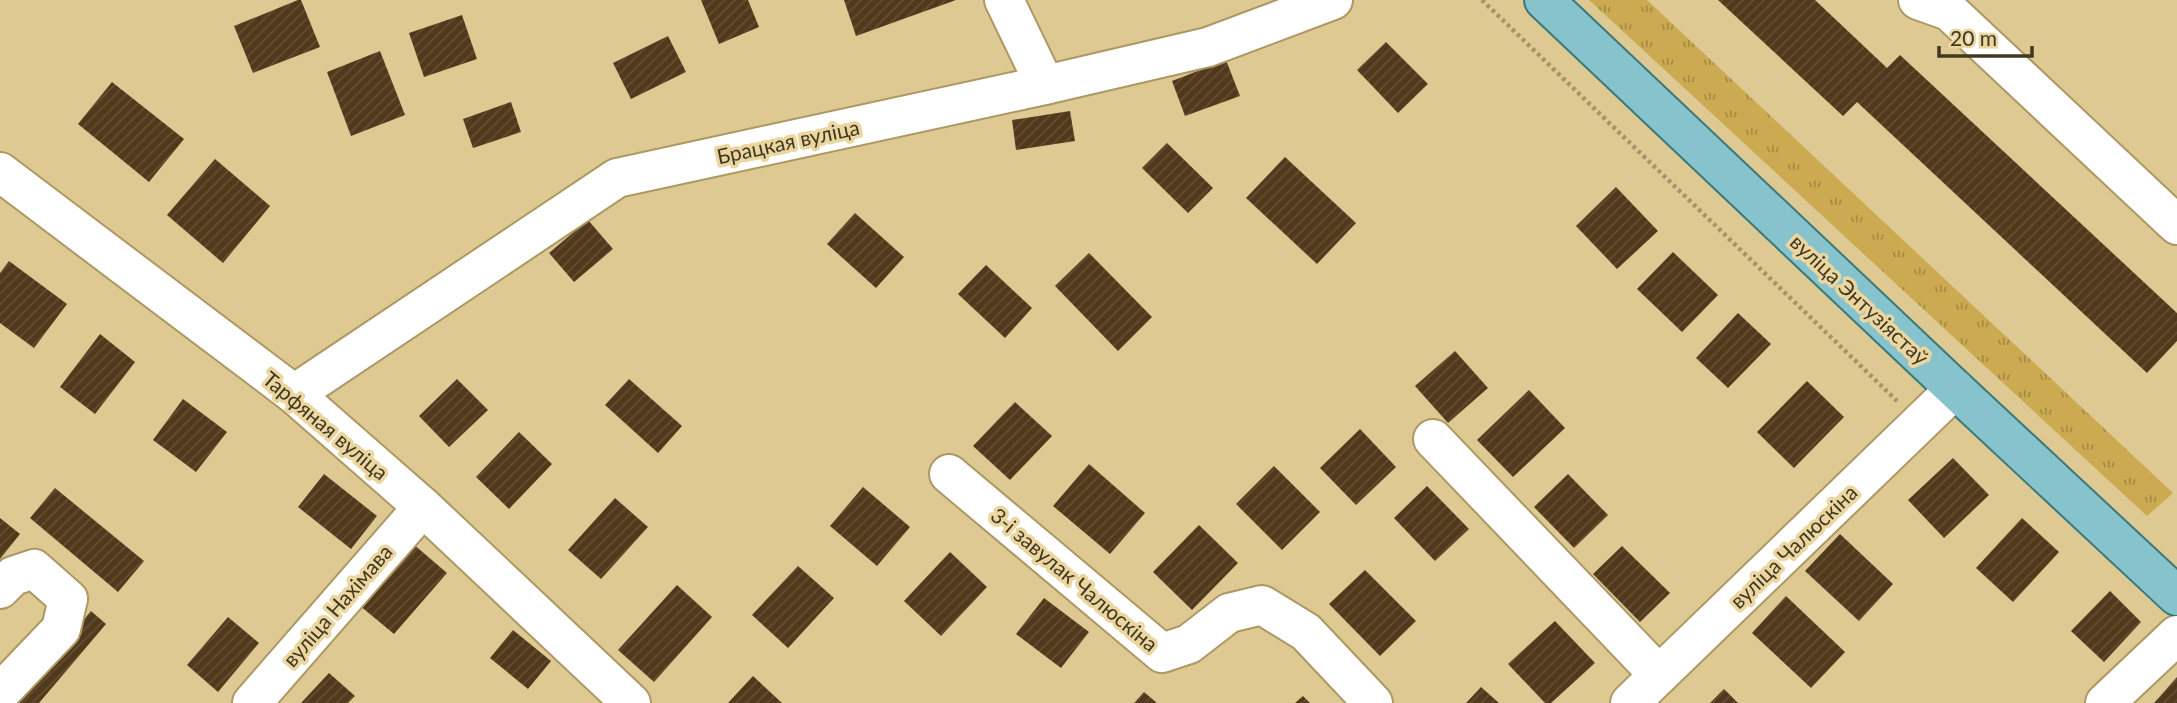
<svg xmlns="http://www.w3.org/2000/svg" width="2177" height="703" font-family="Lato,sans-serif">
<defs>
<pattern id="grass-tufts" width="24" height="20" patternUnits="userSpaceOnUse" patternTransform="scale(1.75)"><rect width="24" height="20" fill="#cbaa51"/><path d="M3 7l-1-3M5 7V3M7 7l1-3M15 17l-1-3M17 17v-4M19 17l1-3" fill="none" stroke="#a68b43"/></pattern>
<pattern id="building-hatch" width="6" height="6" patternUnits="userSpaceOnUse" patternTransform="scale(1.75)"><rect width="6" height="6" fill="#51391c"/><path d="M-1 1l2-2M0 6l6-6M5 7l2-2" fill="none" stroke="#634e34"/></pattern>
</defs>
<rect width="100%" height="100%" fill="#dec992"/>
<!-- grass -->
<polygon fill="url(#grass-tufts)" points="1589,0 1647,0 2173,493 2147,516"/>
<!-- building -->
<g fill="url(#building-hatch)">
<polygon points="298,0 301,0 320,47 253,73 234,26"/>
<polygon points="701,0 748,0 759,27 719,44"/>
<polygon points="844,0 956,0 856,36"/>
<polygon points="1718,0 1815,0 1887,68 1900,55 2177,313 2177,341 2147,373 1857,102 1843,116"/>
<polygon points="462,15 477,59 424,77 409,33"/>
<polygon points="668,36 686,72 631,99 613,63"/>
<polygon points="1386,42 1428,84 1398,113 1357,70"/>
<polygon points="380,51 405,115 351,136 327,72"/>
<polygon points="1226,60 1240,96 1185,116 1172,81"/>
<polygon points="112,82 184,139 149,182 78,124"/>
<polygon points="511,102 521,132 473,148 463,119"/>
<polygon points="1070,111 1075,141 1016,150 1012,120"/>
<polygon points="1167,143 1213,188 1188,213 1142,168"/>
<polygon points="1285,157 1356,223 1317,264 1246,198"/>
<polygon points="215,159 270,206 223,263 167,215"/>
<polygon points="1616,187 1658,231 1617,269 1576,226"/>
<polygon points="855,213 904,257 876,288 827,244"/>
<polygon points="588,220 613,249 574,282 549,253"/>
<polygon points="1673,252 1718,295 1682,332 1637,289"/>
<polygon points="1089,253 1152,317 1118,351 1055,286"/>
<polygon points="9,261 67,304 34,348 0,323 0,273"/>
<polygon points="986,265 1032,308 1005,338 958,294"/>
<polygon points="1738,313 1771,344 1728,388 1696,358"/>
<polygon points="100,334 135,362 95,414 60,387"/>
<polygon points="1455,351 1488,388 1448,423 1415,386"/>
<polygon points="457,379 488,410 449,447 419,416"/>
<polygon points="629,379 682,426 658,453 605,405"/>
<polygon points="1807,381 1844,417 1794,468 1757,432"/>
<polygon points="1529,390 1565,428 1513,477 1477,440"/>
<polygon points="183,399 227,432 196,472 153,440"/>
<polygon points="1015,402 1052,436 1010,480 973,446"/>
<polygon points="1360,429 1396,467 1356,505 1320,468"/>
<polygon points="519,432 552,464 509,509 476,477"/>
<polygon points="1953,458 1989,495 1944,538 1908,500"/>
<polygon points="1089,464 1145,513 1110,554 1053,506"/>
<polygon points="1274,466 1320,512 1282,550 1236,504"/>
<polygon points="324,474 377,516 351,549 298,507"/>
<polygon points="1568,474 1608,515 1574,548 1534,507"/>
<polygon points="1427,486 1469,529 1435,561 1394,518"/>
<polygon points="863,487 910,527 877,566 830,526"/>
<polygon points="55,488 144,561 118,592 30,518"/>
<polygon points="615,498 648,527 601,579 568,550"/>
<polygon points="0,518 20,534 0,559"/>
<polygon points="2022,518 2059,552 2013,602 1976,568"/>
<polygon points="1199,525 1238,563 1192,610 1153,572"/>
<polygon points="1840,534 1893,584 1859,621 1805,571"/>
<polygon points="412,543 447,573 394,634 359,605"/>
<polygon points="1622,546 1670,593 1640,622 1593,574"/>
<polygon points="950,552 987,587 941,636 904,601"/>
<polygon points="798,566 834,598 788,648 752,615"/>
<polygon points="1365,570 1416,621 1380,656 1329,604"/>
<polygon points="677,585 712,617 654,682 618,650"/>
<polygon points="2110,591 2141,622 2104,662 2071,631"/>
<polygon points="1786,596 1845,652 1811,688 1752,633"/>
<polygon points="1044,598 1089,632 1061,668 1016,634"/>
<polygon points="91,611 106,624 39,703 13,703"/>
<polygon points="228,617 259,643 218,692 187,665"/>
<polygon points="1555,621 1595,663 1551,703 1545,703 1508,664"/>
<polygon points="513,630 551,661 528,689 490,658"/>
<polygon points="329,673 355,696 348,703 301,703"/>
<polygon points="753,676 782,703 728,703"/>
<polygon points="2177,677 2177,703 2154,703"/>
<polygon points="1481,687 1499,703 1466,703"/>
<polygon points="1724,689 1738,703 1710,703"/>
<polygon points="1144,692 1157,703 1134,703"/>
<polygon points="1303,696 1310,703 1295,703"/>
</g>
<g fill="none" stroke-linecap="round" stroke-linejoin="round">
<defs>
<g id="minor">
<polyline points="1004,0 1045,85"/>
<polyline points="1918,0 1949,11 2177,225"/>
<polyline points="0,172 294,394 423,507 631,703"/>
<polyline points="294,394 617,178 1045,85 1208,47 1333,0"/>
<polyline points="1433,439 1659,675"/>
<polyline points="949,474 1162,653 1189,644 1229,613 1262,605 1306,632 1373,703"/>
<polyline points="0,589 13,576 34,569 68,599 61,629 0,693"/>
<polyline points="252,703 423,507"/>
<polyline points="1630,703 1955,389"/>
<polyline points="2105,703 2177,635"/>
</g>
<polyline id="major" points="1544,0 1955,389 2177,596"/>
</defs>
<!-- minor casing -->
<use href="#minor" stroke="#ad9864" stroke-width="42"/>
<!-- major casing -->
<use href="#major" stroke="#3a787a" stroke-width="42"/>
<!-- path -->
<polyline stroke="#a59469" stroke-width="4.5" stroke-dasharray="3.5 3.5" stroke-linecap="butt" points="1482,0 1897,401"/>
<!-- minor -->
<use href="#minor" stroke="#fff" stroke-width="38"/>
<!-- major -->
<use href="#major" stroke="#87c3cc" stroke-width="38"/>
</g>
<g text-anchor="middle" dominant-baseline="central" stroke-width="7" stroke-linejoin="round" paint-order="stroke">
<!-- street labels -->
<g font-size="21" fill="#413822" stroke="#ebd69f">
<text transform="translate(788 141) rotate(-12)">Брацкая вуліца</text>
<text transform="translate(1860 299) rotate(43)">вуліца Энтузіястаў</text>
<text transform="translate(326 425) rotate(40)">Тарфяная вуліца</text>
<text transform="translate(1793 546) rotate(-44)">вуліца Чалюскіна</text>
<text transform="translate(1075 579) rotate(40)">3-і завулак Чалюскіна</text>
<text transform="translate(337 605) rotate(-49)">вуліца Нахімава</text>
</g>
</g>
<!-- scale -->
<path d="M1939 46v10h93v-10" fill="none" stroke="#413822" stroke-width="3.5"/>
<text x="1950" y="46" font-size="21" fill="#413822" stroke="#ebd69f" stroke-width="5" paint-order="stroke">20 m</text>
</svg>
